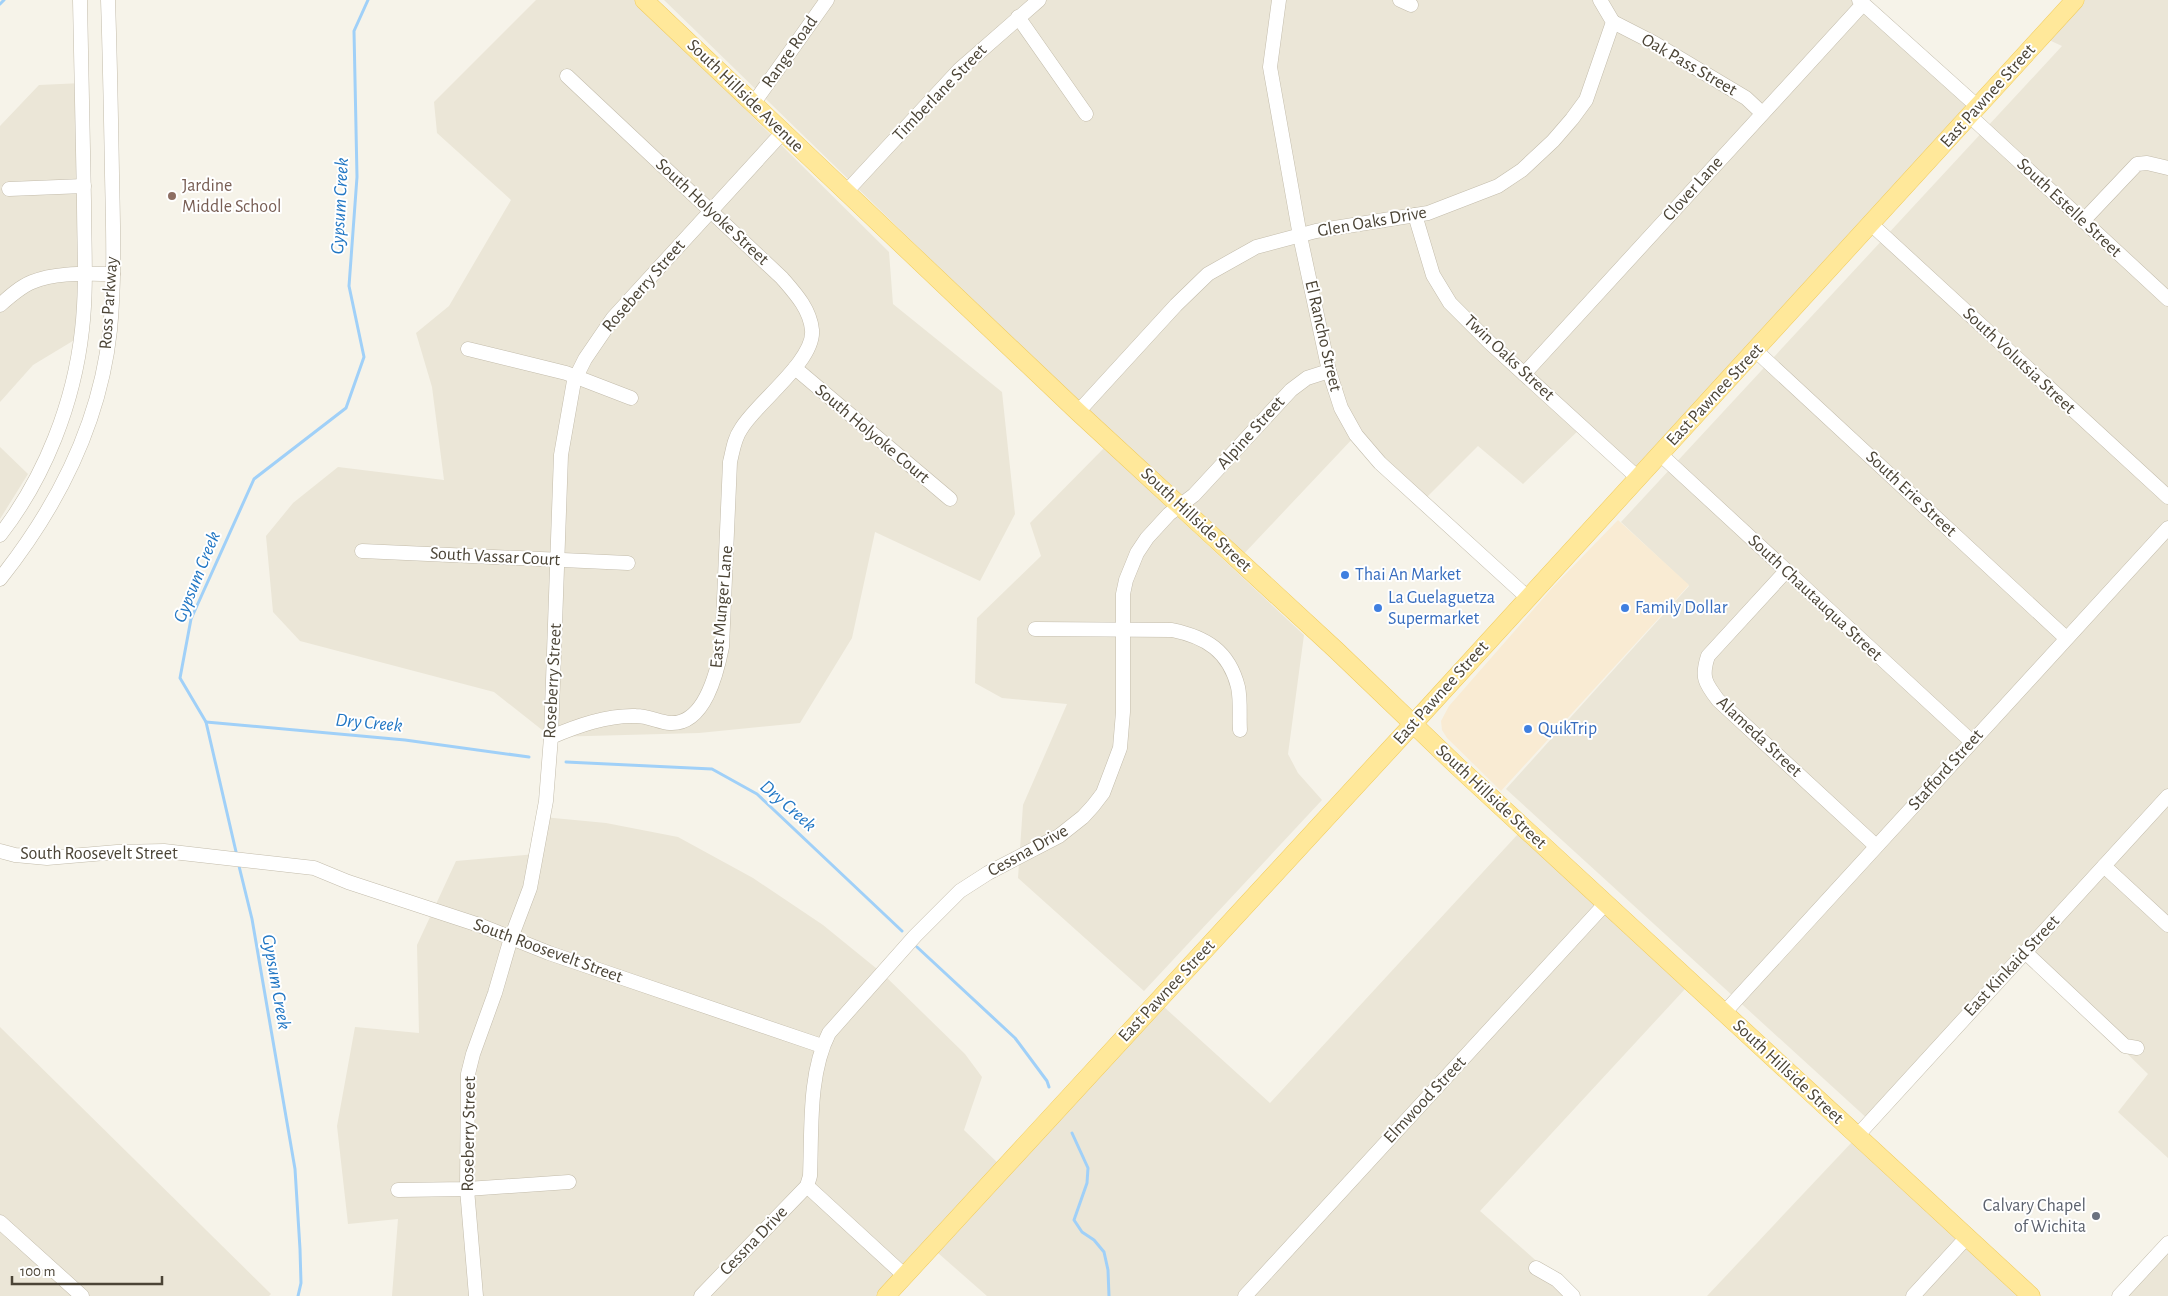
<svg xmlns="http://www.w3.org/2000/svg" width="2168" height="1296" font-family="'Alegreya Sans',sans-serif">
<rect width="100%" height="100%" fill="#f6f3e9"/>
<!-- residential -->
<g fill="#ebe6d7">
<polygon points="536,0 635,0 889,252 893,304 1002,392 1015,514 980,581 875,532 852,638 800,723 699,733 551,737 494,692 300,641 273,612 266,536 293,503 338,467 444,480 432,387 416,333 449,306 511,200 437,133 434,102"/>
<polygon points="664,0 1869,0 1978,107 1638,478 1583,426 1523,484 1478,446 1422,502 1356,435 1239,559"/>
<polygon points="2078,0 2168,0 2168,1158 2118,1112 2148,1074 2024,953 1870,1121 1506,789 1689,586 1621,522 2062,46 2049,40"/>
<polygon points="82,83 81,336 33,365 0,402 0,126 39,85"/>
<polygon points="0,447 28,474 0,519"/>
<polygon points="1104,448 1304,635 1288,754 1298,773 1322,800 1144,991 1018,878 1023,805 1067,704 1002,698 975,683 977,618 1041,556 1030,523"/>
<polygon points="543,817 606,823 678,837 753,878 823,925 882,973 965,1054 982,1077 964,1130 1004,1169 884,1296 392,1296 398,1219 348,1224 337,1126 355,1027 419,1033 417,945 456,861 536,854"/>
<polygon points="1518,834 1685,989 1480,1211 1576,1296 987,1296 938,1253 1164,1007 1270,1103"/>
<polygon points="0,1027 271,1294 269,1296 0,1296"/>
<polygon points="1853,1141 2029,1296 1707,1296"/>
<polygon points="2168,1243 2168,1296 2119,1296"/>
</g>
<!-- commercial -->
<polygon fill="#f9ebd3" points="1618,520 1689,585 1501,791 1447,738 1442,730 1441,721 1449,706 1553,587"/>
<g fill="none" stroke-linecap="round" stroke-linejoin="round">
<!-- stream -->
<g stroke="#a0d0f8" stroke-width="3">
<polyline points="0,4 4,0"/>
<polyline points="206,722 405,740 529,757"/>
<polyline points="566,762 712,769 757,794 902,931"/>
<polyline points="237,856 206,722 180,678 191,619 254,479 346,408 364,357 349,286 357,177 354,31 368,0"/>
<polyline points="238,862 252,919 295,1169 300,1249 301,1283 298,1296"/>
<polyline points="917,947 1015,1038 1047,1081 1049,1087"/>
<polyline points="1072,1133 1088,1168 1087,1183 1074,1220 1082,1232 1094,1240 1104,1252 1108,1270 1109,1296"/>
</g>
<defs>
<g id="minor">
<polyline points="1279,0 1270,67 1300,236 1329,371 1341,408 1356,435 1380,463 1527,597"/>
<polyline points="1400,0 1411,5"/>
<polyline points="1859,0 1978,107"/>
<polyline points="1018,17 1086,114"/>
<polyline points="1613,22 1654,43 1746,98 1762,113"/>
<polyline points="753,104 827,0"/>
<polyline points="1970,116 2168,299"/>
<polyline points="9,189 84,186"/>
<polyline points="846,192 959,70 1039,0"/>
<polyline points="1415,215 1433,275 1450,303 1489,342 1638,478"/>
<polyline points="2083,221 2137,164 2147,163 2168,168"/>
<polyline points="1871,224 2168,497"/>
<path d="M0 305C10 296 20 287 32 282 56 272 87 274 113 274"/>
<polyline points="468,349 566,373 631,398"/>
<polyline points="1755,350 2066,638"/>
<polyline points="795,368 950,499"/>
<polyline points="1524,374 1863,4"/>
<polyline points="1078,412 1176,305 1208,274 1256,247 1316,231 1428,213 1498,186 1522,170 1553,141 1572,119 1586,100 1613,22 1600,0"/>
<polyline points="1660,454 1971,741"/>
<path d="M0 535C45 477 74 403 82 330 87 287 84 244 84 201 83 134 81 67 80 0"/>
<polyline points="362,551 628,563"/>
<path d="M1786 571 1708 656C1701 677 1705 683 1718 700L1876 846"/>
<path d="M0 579C58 506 100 424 110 330 115 278 113 226 112 174 111 116 110 58 108 0"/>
<path d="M1035 629 1172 630C1206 637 1229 651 1238 687 1241 700 1239 717 1240 730"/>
<path d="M551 737C577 726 607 715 636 716 648 716 659 722 670 723 705 725 717 672 722 647L730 462C733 450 734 439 741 429 756 403 815 361 812 330 810 309 795 293 782 278L567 76"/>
<polyline points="0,851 15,855 47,858 117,852 164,851 314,868 348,882 479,925 549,953 822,1046"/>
<polyline points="2104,866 2168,925"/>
<polyline points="2025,952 2125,1046 2137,1048"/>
<polyline points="1724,1013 2168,528"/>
<polyline points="1857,1136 2168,796"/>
<polyline points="807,1186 905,1276"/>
<polyline points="398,1190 467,1189 569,1182"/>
<polyline points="0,1222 82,1296"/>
<polyline points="1536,1268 1557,1280 1573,1296"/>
<polyline points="476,1296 467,1189 468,1074 473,1054 495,993 511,938 530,888 546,801 551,737 561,455 574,381 585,359 613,318 783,132"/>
<path d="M701 1296 807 1186 810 1176C812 1130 808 1074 829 1033L915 936 960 891 988 873 1059 836 1083 817 1093 806 1103 793 1120 748 1123 712V594L1126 580 1137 553 1147 538 1169 514 1194 495 1291 390 1307 378 1329 371"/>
<polyline points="1245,1296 1606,903"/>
<polyline points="1913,1296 1967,1237"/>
<polyline points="2119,1296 2168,1243"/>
</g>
<g id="major">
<polyline points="644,0 1078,412 1336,650 1457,766 2031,1296"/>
<polyline points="886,1296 1413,724 2075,0"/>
</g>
</defs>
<!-- minor casing -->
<use href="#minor" stroke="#c3bcab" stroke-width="15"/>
<!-- major casing -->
<use href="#major" stroke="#f1cc5d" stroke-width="19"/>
<!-- minor -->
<use href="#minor" stroke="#fff" stroke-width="14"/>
<!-- major -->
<use href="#major" stroke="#ffe89a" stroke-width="18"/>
</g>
<!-- markers -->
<circle fill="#8d6e63" stroke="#fff" stroke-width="2" cx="172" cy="196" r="5"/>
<g fill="#3f7fe0" stroke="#fff" stroke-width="2">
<circle cx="1345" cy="575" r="5"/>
<circle cx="1378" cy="608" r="5"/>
<circle cx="1625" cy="608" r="5"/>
<circle cx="1528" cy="729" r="5"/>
</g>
<circle fill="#6b7280" stroke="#fff" stroke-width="2" cx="2096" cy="1216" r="5"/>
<g text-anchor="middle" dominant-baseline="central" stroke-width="4" stroke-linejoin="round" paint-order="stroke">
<!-- street labels -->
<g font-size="18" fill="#4b4436" stroke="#fff">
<text transform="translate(790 52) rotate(-55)">Range Road</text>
<text transform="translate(1689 65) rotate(30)">Oak Pass Street</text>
<text transform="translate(940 93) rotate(-46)">Timberlane Street</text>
<text transform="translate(745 96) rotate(44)">South Hillside Avenue</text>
<text transform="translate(1988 96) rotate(-48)">East Pawnee Street</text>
<text transform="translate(1693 189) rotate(-48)">Clover Lane</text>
<text transform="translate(2069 208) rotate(43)">South Estelle Street</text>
<text transform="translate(712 212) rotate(43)">South Holyoke Street</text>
<text transform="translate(1372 222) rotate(-10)">Glen Oaks Drive</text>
<text transform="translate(644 286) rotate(-49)">Roseberry Street</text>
<text transform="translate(109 303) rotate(-86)">Ross Parkway</text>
<text transform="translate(1323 336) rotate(77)">El Rancho Street</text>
<text transform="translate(1509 358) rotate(43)">Twin Oaks Street</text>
<text transform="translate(2019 361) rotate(43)">South Volutsia Street</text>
<text transform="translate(1715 395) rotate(-47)">East Pawnee Street</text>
<text transform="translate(1251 433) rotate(-48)">Alpine Street</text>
<text transform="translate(872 434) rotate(40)">South Holyoke Court</text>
<text transform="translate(1911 494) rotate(43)">South Erie Street</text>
<text transform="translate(1196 520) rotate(43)">South Hillside Street</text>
<text transform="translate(495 557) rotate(3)">South Vassar Court</text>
<text transform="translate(1815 598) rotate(43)">South Chautauqua Street</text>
<text transform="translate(722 607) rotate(-85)">East Munger Lane</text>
<text transform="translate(553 681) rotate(-87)">Roseberry Street</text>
<text transform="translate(1441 693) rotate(-48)">East Pawnee Street</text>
<text transform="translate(1759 737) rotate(43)">Alameda Street</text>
<text transform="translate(1946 770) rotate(-48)">Stafford Street</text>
<text transform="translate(1491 797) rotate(43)">South Hillside Street</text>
<text transform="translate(1028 851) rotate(-29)">Cessna Drive</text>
<text x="99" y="854">South Roosevelt Street</text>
<text transform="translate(548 951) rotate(20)">South Roosevelt Street</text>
<text transform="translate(2012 966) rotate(-47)">East Kinkaid Street</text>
<text transform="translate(1167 991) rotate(-47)">East Pawnee Street</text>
<text transform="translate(1788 1072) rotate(43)">South Hillside Street</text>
<text transform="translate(1425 1100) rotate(-47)">Elmwood Street</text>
<text transform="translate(469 1134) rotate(-89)">Roseberry Street</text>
<text transform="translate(754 1241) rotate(-46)">Cessna Drive</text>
</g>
<!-- education labels -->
<g font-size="18" fill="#785e54" stroke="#fff" text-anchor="start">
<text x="182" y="186">Jardine<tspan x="182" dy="21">Middle School</tspan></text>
</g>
<!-- shop labels -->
<g font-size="18" fill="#366cbe" stroke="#fff" text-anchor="start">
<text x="1355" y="575">Thai An Market</text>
<text x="1388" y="598">La Guelaguetza<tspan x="1388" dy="21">Supermarket</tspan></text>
<text x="1635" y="608">Family Dollar</text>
<text x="1538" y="729">QuikTrip</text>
</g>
<!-- worship labels -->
<g font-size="18" fill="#5b616d" stroke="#fff" text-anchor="end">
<text x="2086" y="1206">Calvary Chapel<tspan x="2086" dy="21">of Wichita</tspan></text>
</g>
<!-- water labels -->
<g font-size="19" font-style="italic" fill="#2277c4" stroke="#fff">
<text transform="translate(340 206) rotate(-87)">Gypsum Creek</text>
<text transform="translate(197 577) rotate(-68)">Gypsum Creek</text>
<text transform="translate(369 723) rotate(5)">Dry Creek</text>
<text transform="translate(788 806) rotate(41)">Dry Creek</text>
<text transform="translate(276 982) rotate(80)">Gypsum Creek</text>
</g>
</g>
<!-- scale -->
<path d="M12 1276v8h150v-8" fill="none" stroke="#4b4436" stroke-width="2.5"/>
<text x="20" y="1276" font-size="15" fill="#4b4436" stroke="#ffffff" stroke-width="4" paint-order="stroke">100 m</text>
</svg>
